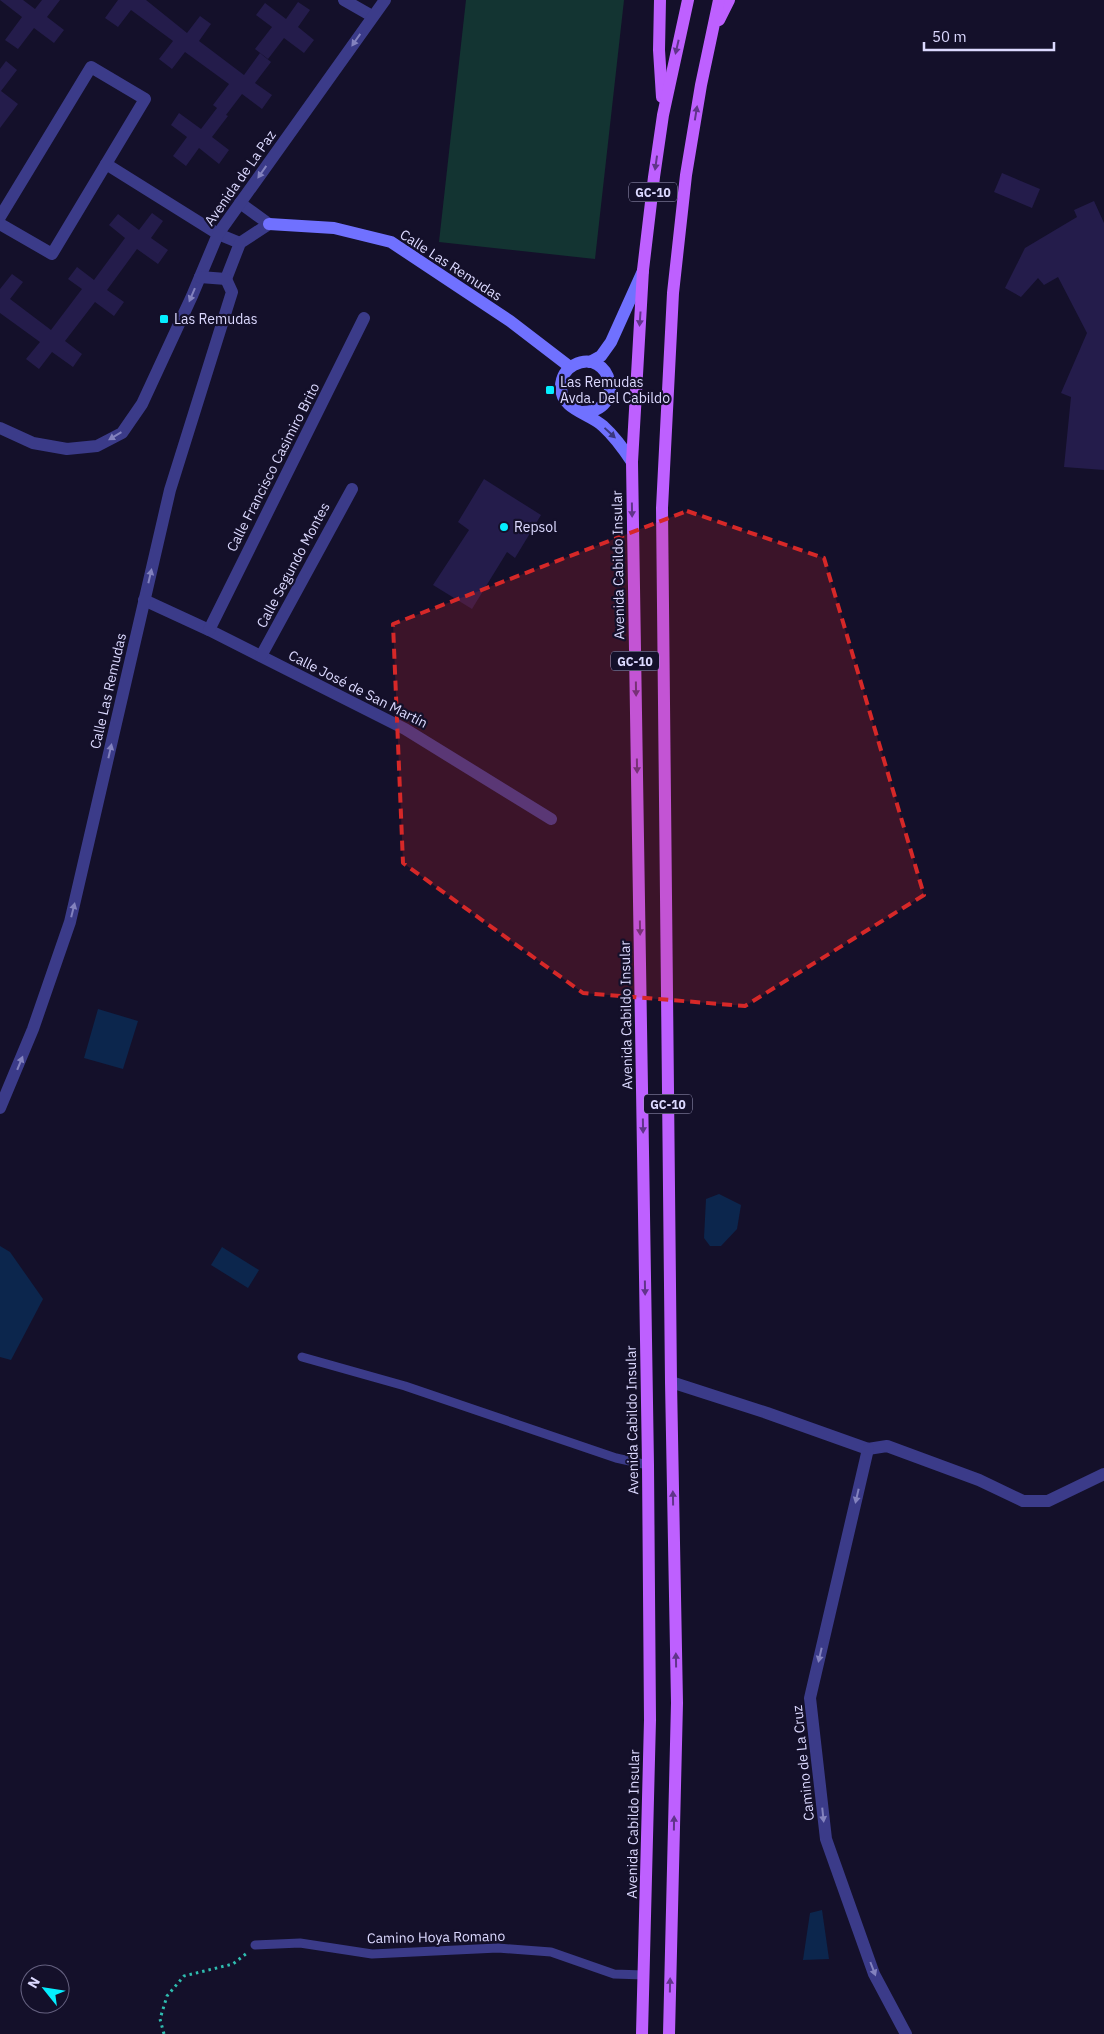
<svg xmlns="http://www.w3.org/2000/svg" width="1104" height="2034" font-family="'IBM Plex Sans',sans-serif">
<rect width="100%" height="100%" fill="#14102a"/>
<!-- green -->
<polygon fill="#133432" points="466,0 624,0 595,259 439,242"/>
<!-- water -->
<g fill="#0c264d">
<polygon points="98,1009 138,1021 123,1069 84,1058"/>
<polygon points="719,1194 741,1205 737,1229 721,1246 710,1246 704,1238 706,1199"/>
<polygon points="0,1246 10,1252 43,1299 11,1360 0,1357"/>
<polygon points="222,1247 259,1270 248,1288 211,1265"/>
<polygon points="822,1910 829,1959 803,1960 810,1913"/>
</g>
<!-- building -->
<g fill="#241c4b">
<polygon points="0,0 23,0 35,9 42,0 60,0 47,17 64,30 54,43 34,28 18,49 5,40 22,17"/>
<polygon points="118,0 146,0 187,33 200,16 211,24 199,41 244,75 260,53 271,62 255,83 272,95 262,109 242,94 226,115 228,116 212,137 229,150 219,164 199,148 186,166 173,156 187,137 171,125 179,113 201,129 217,108 213,105 229,84 185,52 172,69 159,59 173,41 131,10 118,27 105,18"/>
<polygon points="298,2 310,10 298,27 314,40 304,53 284,38 268,59 255,49 272,27 256,15 265,3 286,19"/>
<polygon points="6,61 17,70 1,91 18,104 0,128 0,69"/>
<polygon points="1002,173 1040,189 1032,208 994,192"/>
<polygon points="1094,201 1104,223 1104,470 1064,467 1071,397 1061,393 1087,333 1058,277 1044,285 1038,278 1021,297 1005,288 1025,248 1077,217 1074,210"/>
<polygon points="152,213 163,221 151,238 168,250 158,264 137,249 107,290 124,302 114,316 95,302 65,341 82,354 73,367 52,352 39,369 26,359 40,342 0,313 0,289 12,274 23,282 10,299 51,330 82,289 68,279 77,267 94,280 125,238 109,225 118,214 139,230"/>
<polygon points="484,479 541,515 515,558 507,552 472,609 433,585 469,530 458,522"/>
</g>
<g fill="none" stroke-linecap="round" stroke-linejoin="round">
<!-- path -->
<polyline stroke="#2fbdb0" stroke-width="3" stroke-dasharray="2.5 4" stroke-linecap="butt" points="164,2034 160,2019 167,1996 184,1976 233,1964 247,1953"/>
<!-- lane -->
<g stroke="#3b3b89" stroke-width="9">
<polyline points="302,1357 405,1386 616,1458 648,1465"/>
<polyline points="255,1945 300,1943 372,1954 498,1948 551,1952 614,1974 644,1975"/>
</g>
<!-- street -->
<g stroke="#3b3b89" stroke-width="12">
<polyline points="344,0 372,16"/>
<polyline points="106,164 218,234 240,243"/>
<polyline points="0,217 91,67 145,99 52,254 0,224"/>
<polyline points="226,279 240,243 269,224 240,203"/>
<polyline points="0,428 33,443 67,449 97,446 122,433 142,404 192,296 218,234 385,0"/>
<polyline points="144,600 209,630 405,729 551,819"/>
<polyline points="209,630 364,318"/>
<polyline points="261,656 352,489"/>
<polyline points="0,1108 33,1029 70,922 170,490 232,292 226,279 200,277"/>
<polyline points="671,1382 767,1413 868,1449 887,1446 979,1480 1023,1501 1048,1501 1104,1474"/>
<polyline points="868,1449 810,1698 826,1839 874,1974 906,2034"/>
</g>
<!-- secondary -->
<g stroke="#7071ff" stroke-width="12">
<polyline points="269,224 334,228 391,242 510,321 570,367"/>
<polyline points="590,362 601,356 611,342 643,271"/>
<path d="M581 412C629 413 611 346 574 365 566 369 561 377 561 387 561 410 589 413 603 426 615 437 623 448 632 462"/>
</g>
<!-- primary -->
<g stroke="#be60ff" stroke-width="12">
<polyline points="660,0 659,50 662,97"/>
<polyline points="719,20 729,0"/>
<polyline points="642,2034 650,1720 648,1465 632,462 643,270 654,177 663,115 688,0"/>
<polyline points="669,2034 677,1703 671,1382 662,508 673,293 686,175 701,85 719,0"/>
</g>
</g>
<!-- one-way arrows -->
<defs><path id="oneway-solid" d="M-6-.8H1V-3.2L6.5 0L1 3.2V.8H-6Z" transform="scale(1.25)"/></defs>
<g fill="#8382be">
<use href="#oneway-solid" transform="translate(356 40) rotate(125)"/>
<use href="#oneway-solid" transform="translate(262 172) rotate(125)"/>
<use href="#oneway-solid" transform="translate(192 295) rotate(113)"/>
<use href="#oneway-solid" transform="translate(115 436) rotate(149)"/>
<use href="#oneway-solid" transform="translate(150 576) rotate(-77)"/>
<use href="#oneway-solid" transform="translate(110 751) rotate(-77)"/>
<use href="#oneway-solid" transform="translate(73 910) rotate(-76)"/>
<use href="#oneway-solid" transform="translate(20 1063) rotate(-68)"/>
<use href="#oneway-solid" transform="translate(857 1496) rotate(103)"/>
<use href="#oneway-solid" transform="translate(820 1655) rotate(103)"/>
<use href="#oneway-solid" transform="translate(823 1815) rotate(84)"/>
<use href="#oneway-solid" transform="translate(873 1969) rotate(69)"/>
</g>
<g fill="#60348a">
<use href="#oneway-solid" transform="translate(677 47) rotate(103)"/>
<use href="#oneway-solid" transform="translate(696 113) rotate(-81)"/>
<use href="#oneway-solid" transform="translate(656 163) rotate(98)"/>
<use href="#oneway-solid" transform="translate(640 319) rotate(94)"/>
<use href="#oneway-solid" transform="translate(632 510) rotate(89)"/>
<use href="#oneway-solid" transform="translate(636 689) rotate(89)"/>
<use href="#oneway-solid" transform="translate(637 766) rotate(89)"/>
<use href="#oneway-solid" transform="translate(640 928) rotate(89)"/>
<use href="#oneway-solid" transform="translate(643 1126) rotate(89)"/>
<use href="#oneway-solid" transform="translate(645 1288) rotate(89)"/>
<use href="#oneway-solid" transform="translate(673 1498) rotate(-91)"/>
<use href="#oneway-solid" transform="translate(676 1660) rotate(-91)"/>
<use href="#oneway-solid" transform="translate(674 1823) rotate(-89)"/>
<use href="#oneway-solid" transform="translate(670 1985) rotate(-89)"/>
</g>
<use fill="#39377f" href="#oneway-solid" transform="translate(610 433) rotate(43)"/>
<!-- marked area -->
<path fill="#d62828" fill-opacity="0.2" stroke="#d62828" stroke-width="4" stroke-dasharray="10 6" stroke-linejoin="round" d="M687 511 824 558 924 895 745 1006 583 993 403 863 393 624Z"/>
<!-- markers -->
<g fill="#05eeff" stroke="#14102a" stroke-width="2">
<rect x="159" y="314" width="10" height="10" rx="2.5"/>
<rect x="545" y="385" width="10" height="10" rx="2.5"/>
<circle cx="504" cy="527" r="5"/>
</g>
<g text-anchor="middle" dominant-baseline="central" stroke-width="4.5" stroke-linejoin="round" paint-order="stroke">
<!-- shield labels -->
<g fill="#14102a" stroke="#a09dbf" stroke-width="1">
<rect x="629" y="182.5" width="48" height="19" rx="4"/>
<rect x="611" y="651.5" width="48" height="19" rx="4"/>
<rect x="644" y="1094.5" width="48" height="19" rx="4"/>
</g>
<g font-size="12" font-weight="bold" fill="#dcd9ff">
<text x="653" y="192">GC-10</text>
<text x="635" y="661">GC-10</text>
<text x="668" y="1104">GC-10</text>
</g>
<!-- street labels -->
<g font-size="14" fill="#dcd9ff" stroke="#14102a">
<text transform="translate(240 178) rotate(-55)">Avenida de La Paz</text>
<text transform="translate(451 265) rotate(33)">Calle Las Remudas</text>
<text transform="translate(273 467) rotate(-63)">Calle Francisco Casimiro Brito</text>
<text transform="translate(293 565) rotate(-62)">Calle Segundo Montes</text>
<text transform="translate(618 565) rotate(-91)">Avenida Cabildo Insular</text>
<text transform="translate(358 689) rotate(27)">Calle José de San Martín</text>
<text transform="translate(108 691) rotate(-77)">Calle Las Remudas</text>
<text transform="translate(626 1015) rotate(-91)">Avenida Cabildo Insular</text>
<text transform="translate(632 1420) rotate(-91)">Avenida Cabildo Insular</text>
<text transform="translate(803 1763) rotate(-96)">Camino de La Cruz</text>
<text transform="translate(633 1824) rotate(-89)">Avenida Cabildo Insular</text>
<text transform="translate(436 1937) rotate(-1)">Camino Hoya Romano</text>
</g>
<!-- poi labels -->
<g font-size="14" fill="#dcd9ff" stroke="#14102a" text-anchor="start">
<text x="174" y="319">Las Remudas</text>
<text x="560" y="382">Las Remudas<tspan x="560" dy="16">Avda. Del Cabildo</tspan></text>
<text x="514" y="527">Repsol</text>
</g>
</g>
<!-- north arrow -->
<g transform="translate(45 1989) rotate(300)"><circle r="24" fill="#14102a" stroke="#64607f"/>
<path d="M0-4L9 19L0 12L-9 19Z" fill="#05eeff"/>
<text y="-8" font-size="14" font-weight="bold" text-anchor="middle" fill="#dcd9ff">N</text>
</g>
<!-- scale -->
<path d="M924 42v8h130v-8" fill="none" stroke="#dcd9ff" stroke-width="2.5"/>
<text x="932" y="42" font-size="15" fill="#dcd9ff" stroke="#14102a" stroke-width="4" paint-order="stroke">50 m</text>
</svg>
